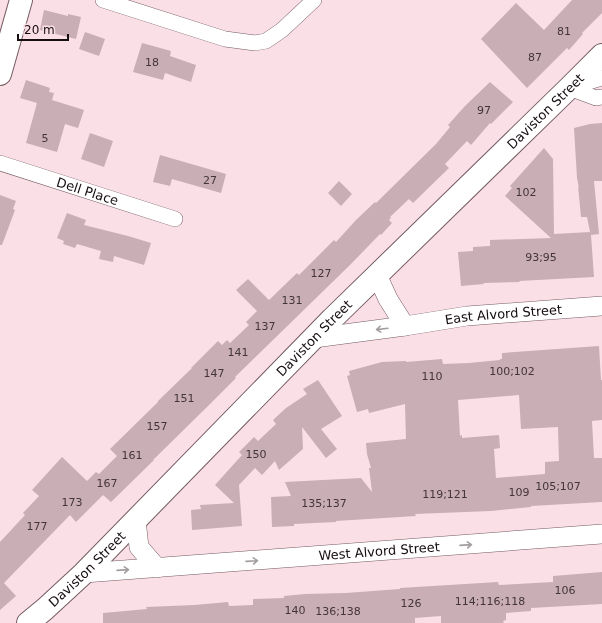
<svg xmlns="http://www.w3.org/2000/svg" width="602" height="623" font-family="'DejaVu Sans',sans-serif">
<rect width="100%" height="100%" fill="#fbdfe6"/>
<!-- building -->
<g fill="#c9aeb5" fill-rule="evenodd">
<polygon points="572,0 602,0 602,13 582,33 583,34 569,50 567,48 527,88 481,39 516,3 544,30"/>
<polygon points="44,10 68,16 68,14 81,17 76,39 40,30"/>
<polygon points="85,32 105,39 99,56 79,49"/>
<polygon points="142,43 171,51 170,56 196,65 191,82 165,73 163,80 133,72"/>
<polygon points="26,80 50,88 49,92 54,93 52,100 84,110 78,128 65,124 57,152 26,143 37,103 20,98"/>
<polygon points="490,82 513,102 491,124 490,123 471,145 467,141 445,164 449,168 413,203 409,199 390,217 391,218 389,220 392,223 381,235 380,234 351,264 235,377 236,378 206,408 153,460 154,460 111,502 103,495 76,522 70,515 4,583 16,596 0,610 0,542 25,515 23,513 39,496 32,490 62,457 87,481 96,472 99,474 117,456 110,449 158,402 158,401 192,368 191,368 218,341 222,345 227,340 230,343 249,325 246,322 257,311 236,290 248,279 269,300 297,273 299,275 334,240 336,242 356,220 375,202 376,203 436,144 450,127 448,125 465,106"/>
<polygon points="602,123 602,181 594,181 599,234 591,235 594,277 519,281 520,282 483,283 484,284 461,286 458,252 473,251 473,247 490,246 490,240 551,238 505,196 512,188 510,186 544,148 553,159 554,234 590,232 587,217 581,217 578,186 579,188 577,178 574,128 590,124"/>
<polygon points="90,133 113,141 104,167 81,159"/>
<polygon points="160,155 226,174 221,193 172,179 170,186 153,182"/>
<polygon points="339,181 352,194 341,206 328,193"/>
<polygon points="0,195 16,201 13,209 15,210 2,245 0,245"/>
<polygon points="67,213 86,220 84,225 128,236 151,243 144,265 114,256 113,262 99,259 101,251 77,244 75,248 63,244 64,241 57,238"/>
<path d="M599 346 601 380H602V420L592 421 594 458H602V502L531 506V507L491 511 415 514 416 516 336 521V522L294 524V526L272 527 271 497 291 496 285 482 361 478 372 492 369 468H371L367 454 366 443 406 439 405 404 369 413 368 409 357 412 347 376 350 375 349 371 382 362 406 361V362L442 359 443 364 469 363 500 360V359H502V353ZM519 395 521 429 558 427 559 461 545 462V474L496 478 494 449 500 448 499 435 462 438V435L460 436 458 400Z"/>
<polygon points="318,380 342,416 321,429 337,449 326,458 302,427 303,449 279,470 275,461 262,475 255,468 239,485 242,526 192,530 191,510 201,509 200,505 234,503 215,485 242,455 239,452 254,437 258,441 276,424 273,420 286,408 307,394 303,389"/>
<polygon points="602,572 602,604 531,608 531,611 506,613 506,620 503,621 504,623 441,623 441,616 415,618 415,623 103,623 103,613 147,609 146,607 194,605 228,602 229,606 253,605 253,599 284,598 284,596 305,594 346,593 400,589 400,588 498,582 499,585 553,582 553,576"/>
</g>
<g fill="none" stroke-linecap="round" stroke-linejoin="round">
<defs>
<g id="minor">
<polyline points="103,0 225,39 255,43 266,41 282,30 314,0"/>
<polyline points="572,87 602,78"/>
<polyline points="569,88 596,98 602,97"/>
<path id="s1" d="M0 163 175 219"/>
</g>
<g id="tertiary">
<polyline points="377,275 388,299 405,326"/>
<path id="s2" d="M314 338 405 326 467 316 602 306"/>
<polyline points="136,520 139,547 157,568"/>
<path id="s3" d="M84 573 602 534"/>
</g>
<g id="secondary">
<path id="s4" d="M28 623 45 609 84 573 332 319 569 88 602 55"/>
</g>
<polyline id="primary" points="0,74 21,0"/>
</defs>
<!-- minor casing -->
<use href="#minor" stroke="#735b62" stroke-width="16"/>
<!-- tertiary casing -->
<use href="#tertiary" stroke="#735b62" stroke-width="20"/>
<!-- secondary casing -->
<use href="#secondary" stroke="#735b62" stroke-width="24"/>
<!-- primary casing -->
<use href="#primary" stroke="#735b62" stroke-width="24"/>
<!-- minor -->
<use href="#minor" stroke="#fff" stroke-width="15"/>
<!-- tertiary -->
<use href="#tertiary" stroke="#fff" stroke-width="19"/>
<!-- secondary -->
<use href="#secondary" stroke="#fff" stroke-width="22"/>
<!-- primary -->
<use href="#primary" stroke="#fff" stroke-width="22"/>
</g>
<!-- one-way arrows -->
<defs><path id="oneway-shaft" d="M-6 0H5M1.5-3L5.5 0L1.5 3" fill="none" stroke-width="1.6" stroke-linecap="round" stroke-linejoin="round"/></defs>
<g stroke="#a29e9f">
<use href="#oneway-shaft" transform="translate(382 329) rotate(173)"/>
<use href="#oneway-shaft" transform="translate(466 545) rotate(-4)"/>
<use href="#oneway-shaft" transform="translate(252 561) rotate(-4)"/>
<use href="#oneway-shaft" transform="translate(123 570) rotate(-4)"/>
</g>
<g text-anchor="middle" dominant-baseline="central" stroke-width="3" stroke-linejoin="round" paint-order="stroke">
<!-- number labels -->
<g font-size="11" fill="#433538">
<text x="564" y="31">81</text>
<text x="535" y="57">87</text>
<text x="152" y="62">18</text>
<text x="484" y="110">97</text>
<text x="45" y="138">5</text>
<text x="210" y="180">27</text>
<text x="526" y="192">102</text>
<text x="541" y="257">93;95</text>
<text x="321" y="273">127</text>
<text x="292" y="300">131</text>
<text x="265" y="326">137</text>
<text x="238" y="352">141</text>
<text x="512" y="371">100;102</text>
<text x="214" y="373">147</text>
<text x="432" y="376">110</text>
<text x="184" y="398">151</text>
<text x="157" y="426">157</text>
<text x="256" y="454">150</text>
<text x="132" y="455">161</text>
<text x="107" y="483">167</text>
<text x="558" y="486">105;107</text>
<text x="519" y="492">109</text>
<text x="445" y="494">119;121</text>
<text x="72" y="502">173</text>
<text x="324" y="503">135;137</text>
<text x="37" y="526">177</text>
<text x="565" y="590">106</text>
<text x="490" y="601">114;116;118</text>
<text x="411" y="603">126</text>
<text x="295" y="610">140</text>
<text x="338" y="611">136;138</text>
</g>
<!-- street labels -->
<g font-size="13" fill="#160d0f" stroke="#fbdfe6">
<text stroke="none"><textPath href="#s4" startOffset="728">Daviston Street</textPath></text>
<text stroke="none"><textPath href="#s1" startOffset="92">Dell Place</textPath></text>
<text stroke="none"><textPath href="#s2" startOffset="191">East Alvord Street</textPath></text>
<text stroke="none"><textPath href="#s4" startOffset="404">Daviston Street</textPath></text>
<text stroke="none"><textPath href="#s3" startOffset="296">West Alvord Street</textPath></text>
<text stroke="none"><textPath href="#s4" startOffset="80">Daviston Street</textPath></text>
</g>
</g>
<!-- scale -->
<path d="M18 34v6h50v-6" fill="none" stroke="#160d0f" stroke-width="2"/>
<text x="24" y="34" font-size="12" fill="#160d0f" stroke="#fbdfe6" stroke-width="3" paint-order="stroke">20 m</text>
</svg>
